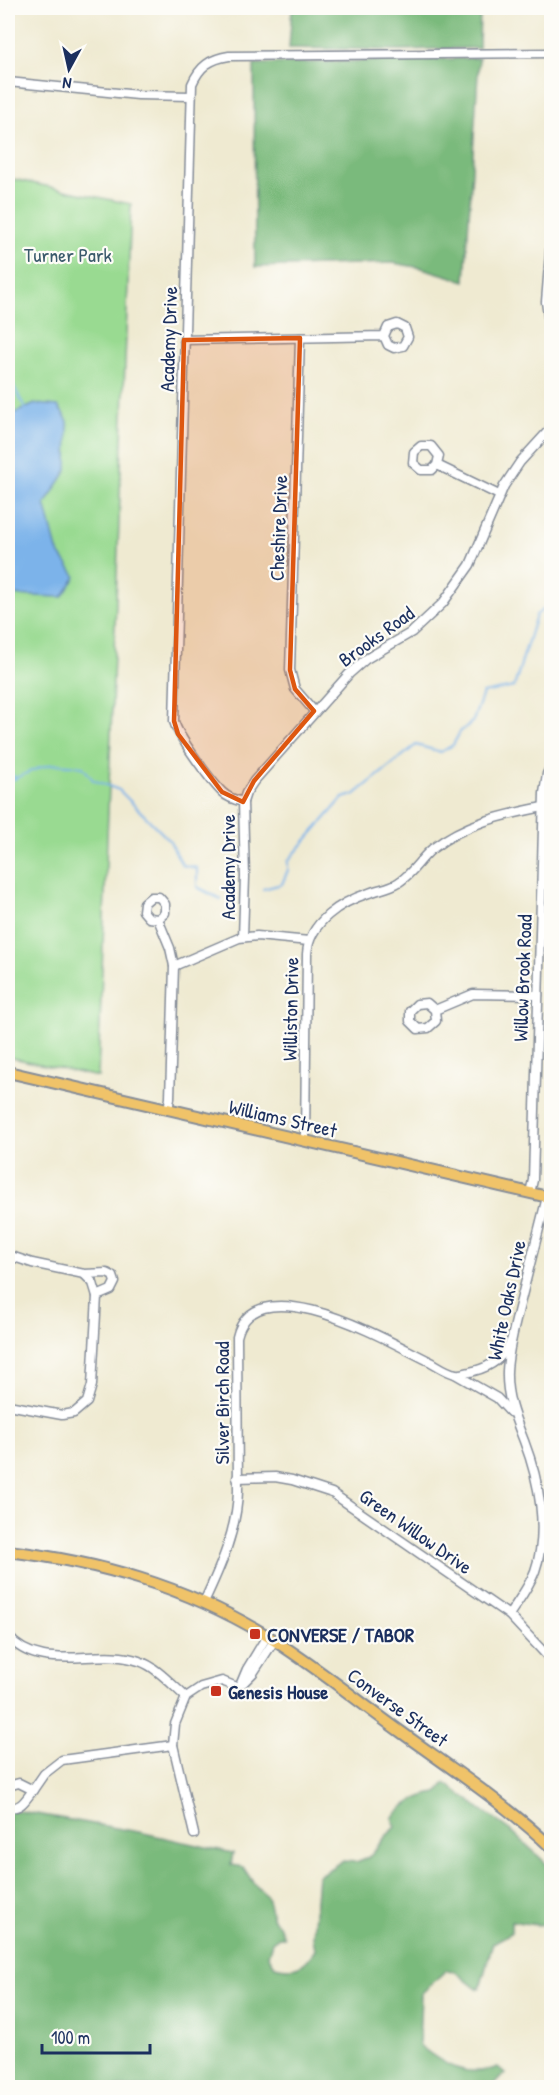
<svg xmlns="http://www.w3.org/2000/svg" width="559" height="2095" font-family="'Patrick Hand',sans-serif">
<rect width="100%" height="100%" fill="#fdfcf7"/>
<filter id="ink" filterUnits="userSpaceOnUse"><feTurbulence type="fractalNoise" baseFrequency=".0167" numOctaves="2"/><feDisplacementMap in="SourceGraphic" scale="12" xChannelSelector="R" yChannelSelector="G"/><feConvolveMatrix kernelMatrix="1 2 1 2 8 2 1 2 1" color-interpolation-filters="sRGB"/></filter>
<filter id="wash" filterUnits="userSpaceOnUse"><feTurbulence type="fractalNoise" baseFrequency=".008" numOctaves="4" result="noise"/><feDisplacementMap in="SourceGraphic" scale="24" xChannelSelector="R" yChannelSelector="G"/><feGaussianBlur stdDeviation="1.35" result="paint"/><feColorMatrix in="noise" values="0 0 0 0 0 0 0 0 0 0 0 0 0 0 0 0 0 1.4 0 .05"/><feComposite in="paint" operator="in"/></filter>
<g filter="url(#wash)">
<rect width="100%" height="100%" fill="#efead1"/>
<!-- green -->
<polygon fill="#99da91" stroke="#5a8478" stroke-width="1.5" points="8,178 131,204 98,1077 8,1057"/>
<!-- forest -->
<g fill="#7aba7b" stroke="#4a746c" stroke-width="1.5">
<polygon points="292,8 480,8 479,48 396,50 289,48"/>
<polygon points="479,58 465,281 422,268 393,263 255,267 254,64"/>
<path d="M445 1783 515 1834 551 1868V1923C537 1927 525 1923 511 1921V1933L493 1943 480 1988 477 1989 454 1971 446 1970 421 1994 419 2045C444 2065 466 2079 498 2067L505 2073 491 2088 8 2087V1809L139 1832 233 1853 231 1865 243 1867 254 1884 267 1896 273 1920 279 1925 284 1937H279L272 1942 268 1955 275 1966C295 1971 304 1967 315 1950L313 1937 318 1876 342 1861 356 1862 369 1857 386 1836 396 1827 392 1818C404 1804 420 1795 437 1793Z"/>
</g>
<!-- water -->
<polygon fill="#7bb3ea" stroke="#4b71a4" stroke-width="1.5" points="35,404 58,406 68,421 67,470 45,504 57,550 76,577 62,597 8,595 8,416"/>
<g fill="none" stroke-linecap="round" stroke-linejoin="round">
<!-- stream -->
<g stroke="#7bb3ea" stroke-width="2">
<polyline points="8,375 26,410"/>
<path d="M8 772 16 778C46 764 49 761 83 767L93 780 119 790 170 841 182 865 197 868V887L221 899"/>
<polyline points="8,782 16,778"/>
<polyline points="263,889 282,884 288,870 288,861 343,798 354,795 416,745 441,752 453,745 460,732 473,721 483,693 514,687 536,615 552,603"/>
</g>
</g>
</g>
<g filter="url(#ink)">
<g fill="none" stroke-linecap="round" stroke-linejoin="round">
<defs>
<g id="minor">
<polyline points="8,82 138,95 191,96"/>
<polyline points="552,228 546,302 552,342"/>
<polyline points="300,338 290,670 295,689 314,711"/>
<polyline points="184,340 384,336 388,345 394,348 403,346 408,337 405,328 397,324 388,327 384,336"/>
<polyline points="437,465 439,456 431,446 421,446 414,452 413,463 421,470 432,470 437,465 499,495"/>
<polyline points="243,802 246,793 254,781 349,674 366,659 412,632 443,603 470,565 504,486 520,462 552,427"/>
<polyline points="158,919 149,918 143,911 144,903 151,897 159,897 165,904 165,913 158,919 170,948 174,966 170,1098 168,1110"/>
<path d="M243 937 245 877 243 802C235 800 228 798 222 792 210 780 177 735 174 721L192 84C200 66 210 59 229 56L552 53"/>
<polyline points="174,966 239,938 257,936 309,941"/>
<polyline points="435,1010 427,1003 417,1004 410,1011 410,1021 418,1029 428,1028 436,1021 435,1010 473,994 538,995"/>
<path d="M305 1141 307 954C309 922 341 902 369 893 379 889 390 888 399 882 412 874 420 859 432 849 465 823 503 815 543 807"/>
<polyline points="530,1193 533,1180 544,793 547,774 552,764"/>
<polyline points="8,1255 32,1263 84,1274 107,1273 113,1276 115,1282 111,1290 97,1296 92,1385 87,1402 74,1413 62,1415 8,1405"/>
<polyline points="84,1274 93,1283 97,1296"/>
<polyline points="455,1374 497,1398 510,1412"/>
<polyline points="237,1478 275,1477 292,1480 332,1493 509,1615 552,1661"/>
<path d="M204 1602C220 1568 237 1530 238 1491L237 1337C255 1262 393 1344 431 1362 438 1366 448 1373 456 1374 461 1375 469 1372 474 1371 493 1366 502 1358 511 1341"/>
<path d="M509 1615C518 1601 529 1587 535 1571 549 1531 539 1480 524 1441 515 1418 506 1397 507 1371 508 1350 514 1329 519 1308 528 1271 538 1234 547 1197"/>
<path d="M8 1636C40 1675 99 1646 139 1661 157 1667 172 1685 186 1697"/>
<polyline points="243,1683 253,1673 274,1641"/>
<polyline points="239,1688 247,1669 267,1636"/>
<path d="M8 1786 19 1783 33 1790C26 1799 21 1810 8 1807"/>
<polyline points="33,1790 44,1774 62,1760 173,1745"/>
<polyline points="194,1834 173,1745 175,1724 186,1697 201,1687 222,1681 239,1688"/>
</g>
<g id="major">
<polyline points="8,1072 552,1198"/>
<path d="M8 1551C99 1562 184 1586 264 1634 312 1663 355 1699 401 1732 452 1769 506 1804 552 1848"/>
</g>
</defs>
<!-- minor casing -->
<use href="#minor" stroke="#858c98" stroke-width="11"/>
<!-- major casing -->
<use href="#major" stroke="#858c98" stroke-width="14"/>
<!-- minor -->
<use href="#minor" stroke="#fff" stroke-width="8"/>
<!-- major -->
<use href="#major" stroke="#f0c369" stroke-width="10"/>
</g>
</g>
<!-- marked area -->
<path fill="#de5710" fill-opacity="0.2" stroke="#de5710" stroke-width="4.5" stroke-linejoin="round" d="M300 338 290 670 295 689 314 711 254 781 243 802 222 792 178 734 174 721 184 340Z"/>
<!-- markers -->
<g fill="#c8321e" stroke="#fdfcf7" stroke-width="2">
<rect x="249" y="1628" width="12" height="12" rx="3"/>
<rect x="210" y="1685" width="12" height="12" rx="3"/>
</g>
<g text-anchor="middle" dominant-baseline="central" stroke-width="4.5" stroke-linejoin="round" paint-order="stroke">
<!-- park labels -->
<g font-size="20" fill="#3a5a6b" stroke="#fdfcf7">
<text x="68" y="254">Turner Park</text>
</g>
<!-- street labels -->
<g font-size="20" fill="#1b2f5e" stroke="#fdfcf7">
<text transform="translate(168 339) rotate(-88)">Academy Drive</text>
<text transform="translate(278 528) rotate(-88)">Cheshire Drive</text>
<text transform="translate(376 636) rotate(-36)">Brooks Road</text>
<text transform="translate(227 867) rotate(-90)">Academy Drive</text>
<text transform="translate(522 978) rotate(-88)">Willow Brook Road</text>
<text transform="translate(290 1009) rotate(-89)">Williston Drive</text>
<text transform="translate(283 1118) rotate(13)">Williams Street</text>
<text transform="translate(506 1300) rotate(-78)">White Oaks Drive</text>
<text transform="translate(221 1403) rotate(-90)">Silver Birch Road</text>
<text transform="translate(416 1531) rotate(35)">Green Willow Drive</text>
<text transform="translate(398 1707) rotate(36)">Converse Street</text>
</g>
<!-- poi labels -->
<g font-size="20" font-weight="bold" fill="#1b2f5e" stroke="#fdfcf7" text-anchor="start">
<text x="267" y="1634">CONVERSE / TABOR</text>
<text x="228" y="1691">Genesis House</text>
</g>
</g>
<!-- margin -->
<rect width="559" height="2095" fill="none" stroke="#fdfcf7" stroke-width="30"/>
<!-- north arrow -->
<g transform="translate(69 69) rotate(188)" stroke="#fdfcf7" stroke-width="4.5" paint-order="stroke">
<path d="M0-4.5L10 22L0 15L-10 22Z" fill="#1b2f5e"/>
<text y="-9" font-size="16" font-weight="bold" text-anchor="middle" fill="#1b2f5e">N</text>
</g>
<!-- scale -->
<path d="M42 2044v9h108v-9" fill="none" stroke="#1b2f5e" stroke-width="3"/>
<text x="51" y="2044" font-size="18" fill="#1b2f5e" stroke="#fdfcf7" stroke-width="4.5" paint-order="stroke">100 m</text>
</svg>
